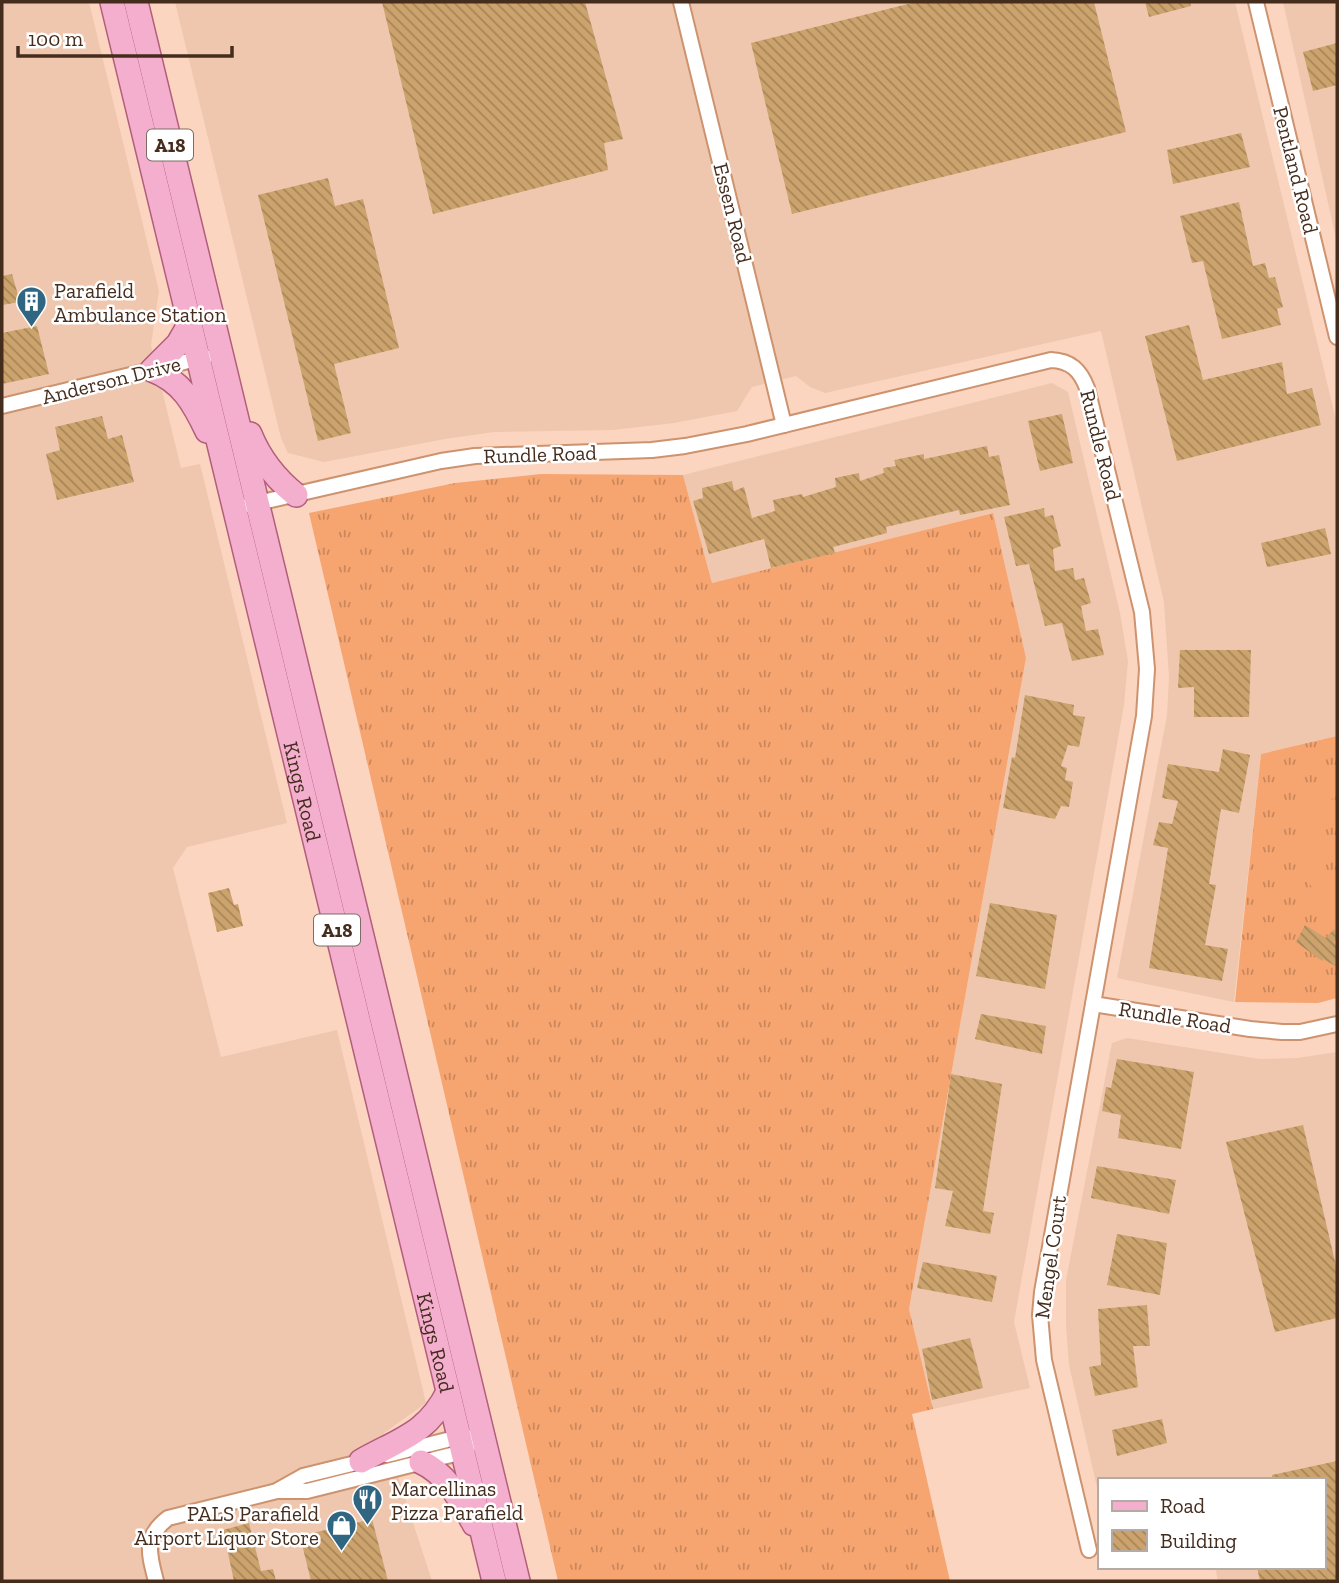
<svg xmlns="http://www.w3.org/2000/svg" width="1339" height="1583" font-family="'Zilla Slab',serif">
<defs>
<pattern id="grass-tufts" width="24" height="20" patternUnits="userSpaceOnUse" patternTransform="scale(1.75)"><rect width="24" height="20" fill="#f7a570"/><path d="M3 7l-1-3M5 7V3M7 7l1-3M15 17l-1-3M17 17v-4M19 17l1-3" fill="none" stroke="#ca875b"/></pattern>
<pattern id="building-back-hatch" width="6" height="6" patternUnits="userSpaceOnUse" patternTransform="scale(1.75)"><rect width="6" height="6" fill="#cca36d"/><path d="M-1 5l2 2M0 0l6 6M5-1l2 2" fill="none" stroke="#a78559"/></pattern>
</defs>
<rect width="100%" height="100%" fill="#fbd5bf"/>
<!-- built -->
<g fill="#efc7ae">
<polygon points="2,2 89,2 159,291 151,345 181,468 200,464 287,823 187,847 173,868 221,1057 337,1030 426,1403 384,1433 432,1581 2,1581"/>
<polygon points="175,2 1235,2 1337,424 1337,736 1261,754 1234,1002 1117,978 1167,715 1169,677 1164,602 1101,331 825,393 810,387 796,376 752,387 737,411 674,423 613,430 494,432 445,439 324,462 288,453 281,438"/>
<polygon points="1283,2 1337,2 1337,243"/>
<polygon points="1052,383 1068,392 1120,613 1128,661 1124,705 1014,1322 1030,1388 933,1409 909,1309 1026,658 992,513 712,583 683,475"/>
<polygon points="1127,1038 1260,1059 1297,1058 1337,1052 1337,1581 1218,1581 1215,1567 1323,1567 1323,1480 1099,1480 1099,1496 1069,1365 1066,1326 1066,1280 1112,1043"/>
</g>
<!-- grass -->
<g fill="url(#grass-tufts)">
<polygon points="541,474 683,475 712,583 993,513 1026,658 909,1309 933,1409 912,1414 950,1581 558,1581 309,513 455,483"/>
<polygon points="1337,736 1337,998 1318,1003 1235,1002 1261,754"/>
</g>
<!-- garden -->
<path fill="#f7a570" d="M1337 765V790L1324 813 1319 837 1322 863 1337 892V921C1291 879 1286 805 1337 765Z"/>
<!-- building -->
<g fill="url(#building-back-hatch)">
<polygon points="382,2 585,2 623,139 604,143 608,170 433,214"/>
<polygon points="916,2 1094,2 1126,132 792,214 751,43"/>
<polygon points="1145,2 1190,2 1191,6 1149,17"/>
<polygon points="1337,43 1337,85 1313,91 1303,52"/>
<polygon points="1241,133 1250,167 1173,184 1167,150"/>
<polygon points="328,178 335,206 363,199 399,348 334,364 351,433 318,441 258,195"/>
<polygon points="1239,202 1253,266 1265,263 1269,278 1275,277 1283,307 1277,309 1281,325 1222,339 1203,261 1192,263 1180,216"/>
<polygon points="12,274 20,302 2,305 2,276"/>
<polygon points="1189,325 1203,380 1282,362 1287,394 1312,388 1321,425 1177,461 1145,336"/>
<polygon points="37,326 49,374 2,384 2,333"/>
<polygon points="1062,414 1073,463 1040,471 1028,421"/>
<polygon points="102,416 108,439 122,435 134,482 57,500 46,454 60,450 55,427"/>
<polygon points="987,446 989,457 999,455 1010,505 960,515 959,510 886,527 887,533 833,547 835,553 771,568 764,539 709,554 693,501 703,498 702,488 732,481 734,491 744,487 752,518 775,511 773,500 802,494 803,497 836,487 835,478 859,473 860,481 884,473 883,468 896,466 894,460 924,454 924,459"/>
<polygon points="1044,508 1045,517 1053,515 1061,546 1053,549 1055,571 1073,568 1075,580 1084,578 1091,603 1081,606 1086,631 1098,629 1104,655 1072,661 1062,623 1045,626 1029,564 1016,566 1004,517"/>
<polygon points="1325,528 1331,554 1267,567 1261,543"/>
<polygon points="1180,650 1251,650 1249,717 1194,717 1194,687 1178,688"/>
<polygon points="1025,695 1074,705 1073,715 1085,717 1079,747 1068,745 1061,766 1067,768 1065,780 1073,782 1069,807 1061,806 1055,819 1003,808 1012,757 1015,758"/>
<polygon points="1223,749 1250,755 1239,813 1221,809 1209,884 1216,885 1205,945 1228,949 1222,981 1149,968 1168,848 1153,845 1159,822 1172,824 1178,801 1162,798 1168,764 1219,772"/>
<polygon points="229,888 234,905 238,904 243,926 217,932 208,893"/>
<polygon points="990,903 1057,915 1045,989 976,976"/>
<polygon points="1305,925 1326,938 1334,929 1337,932 1334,943 1337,945 1337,967 1323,959 1322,961 1296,942"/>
<polygon points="981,1014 1046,1026 1042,1054 975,1039"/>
<polygon points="1117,1059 1194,1072 1181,1149 1118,1138 1121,1115 1102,1111 1106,1087 1111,1088"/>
<polygon points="951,1074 1002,1084 983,1211 994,1213 990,1234 945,1226 953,1191 935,1188"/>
<polygon points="1303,1125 1337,1270 1337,1318 1275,1332 1226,1142"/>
<polygon points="1097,1166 1176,1180 1169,1214 1091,1198"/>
<polygon points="1117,1234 1167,1243 1160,1295 1107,1285"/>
<polygon points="923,1262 997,1276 992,1302 917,1288"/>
<polygon points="1147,1305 1150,1346 1133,1346 1138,1387 1095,1396 1089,1367 1101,1365 1098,1309"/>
<polygon points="970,1338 983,1388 932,1400 922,1349"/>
<polygon points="1162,1419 1167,1443 1117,1456 1112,1430"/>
<polygon points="1337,1461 1337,1581 1260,1581 1257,1567 1323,1567 1323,1480 1272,1480 1272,1475"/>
<polygon points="372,1519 388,1581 311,1581 300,1536"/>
<polygon points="249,1523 261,1571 273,1569 276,1581 234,1581 223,1530"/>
</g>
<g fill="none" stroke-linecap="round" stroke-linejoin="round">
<defs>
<g id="minor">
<polyline points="681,2 784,425"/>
<polyline points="1256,2 1337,337"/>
<polyline points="2,406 205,357"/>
<path d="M249 505 441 461 475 456 652 450 685 446 747 434 1051 360C1071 361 1080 370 1087 388L1142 612 1147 669 1144 716 1093 1004 1250 1029 1282 1032H1300L1337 1024"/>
<polyline points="387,1455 459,1437 484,1438"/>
<polyline points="278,1490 303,1476 368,1460"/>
<polyline points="1089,1550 1044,1360 1040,1315 1042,1292 1093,1004"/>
<path d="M156 1581C149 1554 143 1537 168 1518L277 1491H307L463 1452 468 1448"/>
</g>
<g id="primary">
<path id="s1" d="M112 2 494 1581"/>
<polyline points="136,2 518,1581"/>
<path d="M190 323 178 344 152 370C182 381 194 404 207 431"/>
<path d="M250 434C260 459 275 478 296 495"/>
<path d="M361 1461C400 1439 427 1434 448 1392"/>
<path d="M421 1462C446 1473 461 1501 474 1524"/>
</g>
</defs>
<!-- minor casing -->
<use href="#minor" stroke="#cd936f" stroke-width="18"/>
<!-- primary casing -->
<use href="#primary" stroke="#b25e7b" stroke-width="26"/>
<!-- minor -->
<use href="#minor" stroke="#fff" stroke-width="14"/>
<!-- primary -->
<use href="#primary" stroke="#f4afce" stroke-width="23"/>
</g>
<!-- icons -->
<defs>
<symbol id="building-pin" viewBox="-11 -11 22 30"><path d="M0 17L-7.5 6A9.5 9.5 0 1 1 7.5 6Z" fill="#306681" stroke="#fff"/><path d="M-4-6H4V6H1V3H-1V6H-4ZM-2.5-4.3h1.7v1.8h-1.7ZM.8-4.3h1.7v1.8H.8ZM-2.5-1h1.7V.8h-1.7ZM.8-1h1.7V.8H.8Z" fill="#fff"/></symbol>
<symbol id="restaurant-pin" viewBox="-11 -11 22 30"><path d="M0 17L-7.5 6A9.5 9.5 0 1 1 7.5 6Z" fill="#306681" stroke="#fff"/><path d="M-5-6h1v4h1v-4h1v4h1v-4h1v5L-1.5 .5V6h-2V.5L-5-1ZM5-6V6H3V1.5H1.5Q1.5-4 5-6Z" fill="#fff"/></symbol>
<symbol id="shop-pin" viewBox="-11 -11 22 30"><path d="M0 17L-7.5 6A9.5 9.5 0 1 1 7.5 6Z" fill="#306681" stroke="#fff"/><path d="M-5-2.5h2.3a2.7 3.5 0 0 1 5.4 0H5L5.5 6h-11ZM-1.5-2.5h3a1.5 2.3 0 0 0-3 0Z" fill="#fff"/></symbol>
</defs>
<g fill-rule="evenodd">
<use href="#building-pin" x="14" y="284" width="35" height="47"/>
<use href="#restaurant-pin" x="350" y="1482" width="35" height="47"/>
<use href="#shop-pin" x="324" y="1508" width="35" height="47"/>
</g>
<g text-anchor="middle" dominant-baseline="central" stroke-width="5" stroke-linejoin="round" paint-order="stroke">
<!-- shield labels -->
<g fill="#fff" stroke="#7d6c62" stroke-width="2">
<rect x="147" y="129.5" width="46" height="31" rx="5"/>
<rect x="314" y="914.5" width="46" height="31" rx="5"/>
</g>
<g font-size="19" font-weight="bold" fill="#452d1e">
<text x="170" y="145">A18</text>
<text x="337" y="930">A18</text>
</g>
<!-- street labels -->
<g font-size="21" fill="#452d1e" stroke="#fff">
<text transform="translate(1296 170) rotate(76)">Pentland Road</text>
<text transform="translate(733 213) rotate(76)">Essen Road</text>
<text transform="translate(111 380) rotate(-14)">Anderson Drive</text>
<text transform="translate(1101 445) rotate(76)">Rundle Road</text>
<text transform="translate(540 454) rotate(-2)">Rundle Road</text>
<text stroke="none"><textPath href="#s1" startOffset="812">Kings Road</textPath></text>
<text transform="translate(1175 1017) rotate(9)">Rundle Road</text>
<text transform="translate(1050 1257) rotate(-82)">Mengel Court</text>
<text stroke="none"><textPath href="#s1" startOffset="1379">Kings Road</textPath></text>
</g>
<!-- poi labels -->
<g font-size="21" fill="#452d1e" stroke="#fff" text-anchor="start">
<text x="54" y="290">Parafield<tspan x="54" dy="24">Ambulance Station</tspan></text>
<text x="391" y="1488">Marcellinas<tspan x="391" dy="24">Pizza Parafield</tspan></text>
<text x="319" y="1513" text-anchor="end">PALS Parafield<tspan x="319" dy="24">Airport Liquor Store</tspan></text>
</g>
</g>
<!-- border -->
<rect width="1339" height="1583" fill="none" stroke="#452d1e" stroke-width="7"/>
<!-- legend -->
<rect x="1098" y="1478" width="228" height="91" fill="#ffffff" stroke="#b5aba5" stroke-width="2"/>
<rect x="1112" y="1501" width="35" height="10" fill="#f4afce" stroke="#b5aba5" stroke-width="2"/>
<text x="1160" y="1513" font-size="21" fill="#452d1e">Road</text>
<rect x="1112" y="1530" width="35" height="21" fill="url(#building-back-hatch)" stroke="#b5aba5" stroke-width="2"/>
<text x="1160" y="1548" font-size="21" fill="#452d1e">Building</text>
<!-- scale -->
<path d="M18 46v10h214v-10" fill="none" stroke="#452d1e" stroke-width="3.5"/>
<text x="28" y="46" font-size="21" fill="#452d1e" stroke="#ffffff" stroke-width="5" paint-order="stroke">100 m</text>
</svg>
